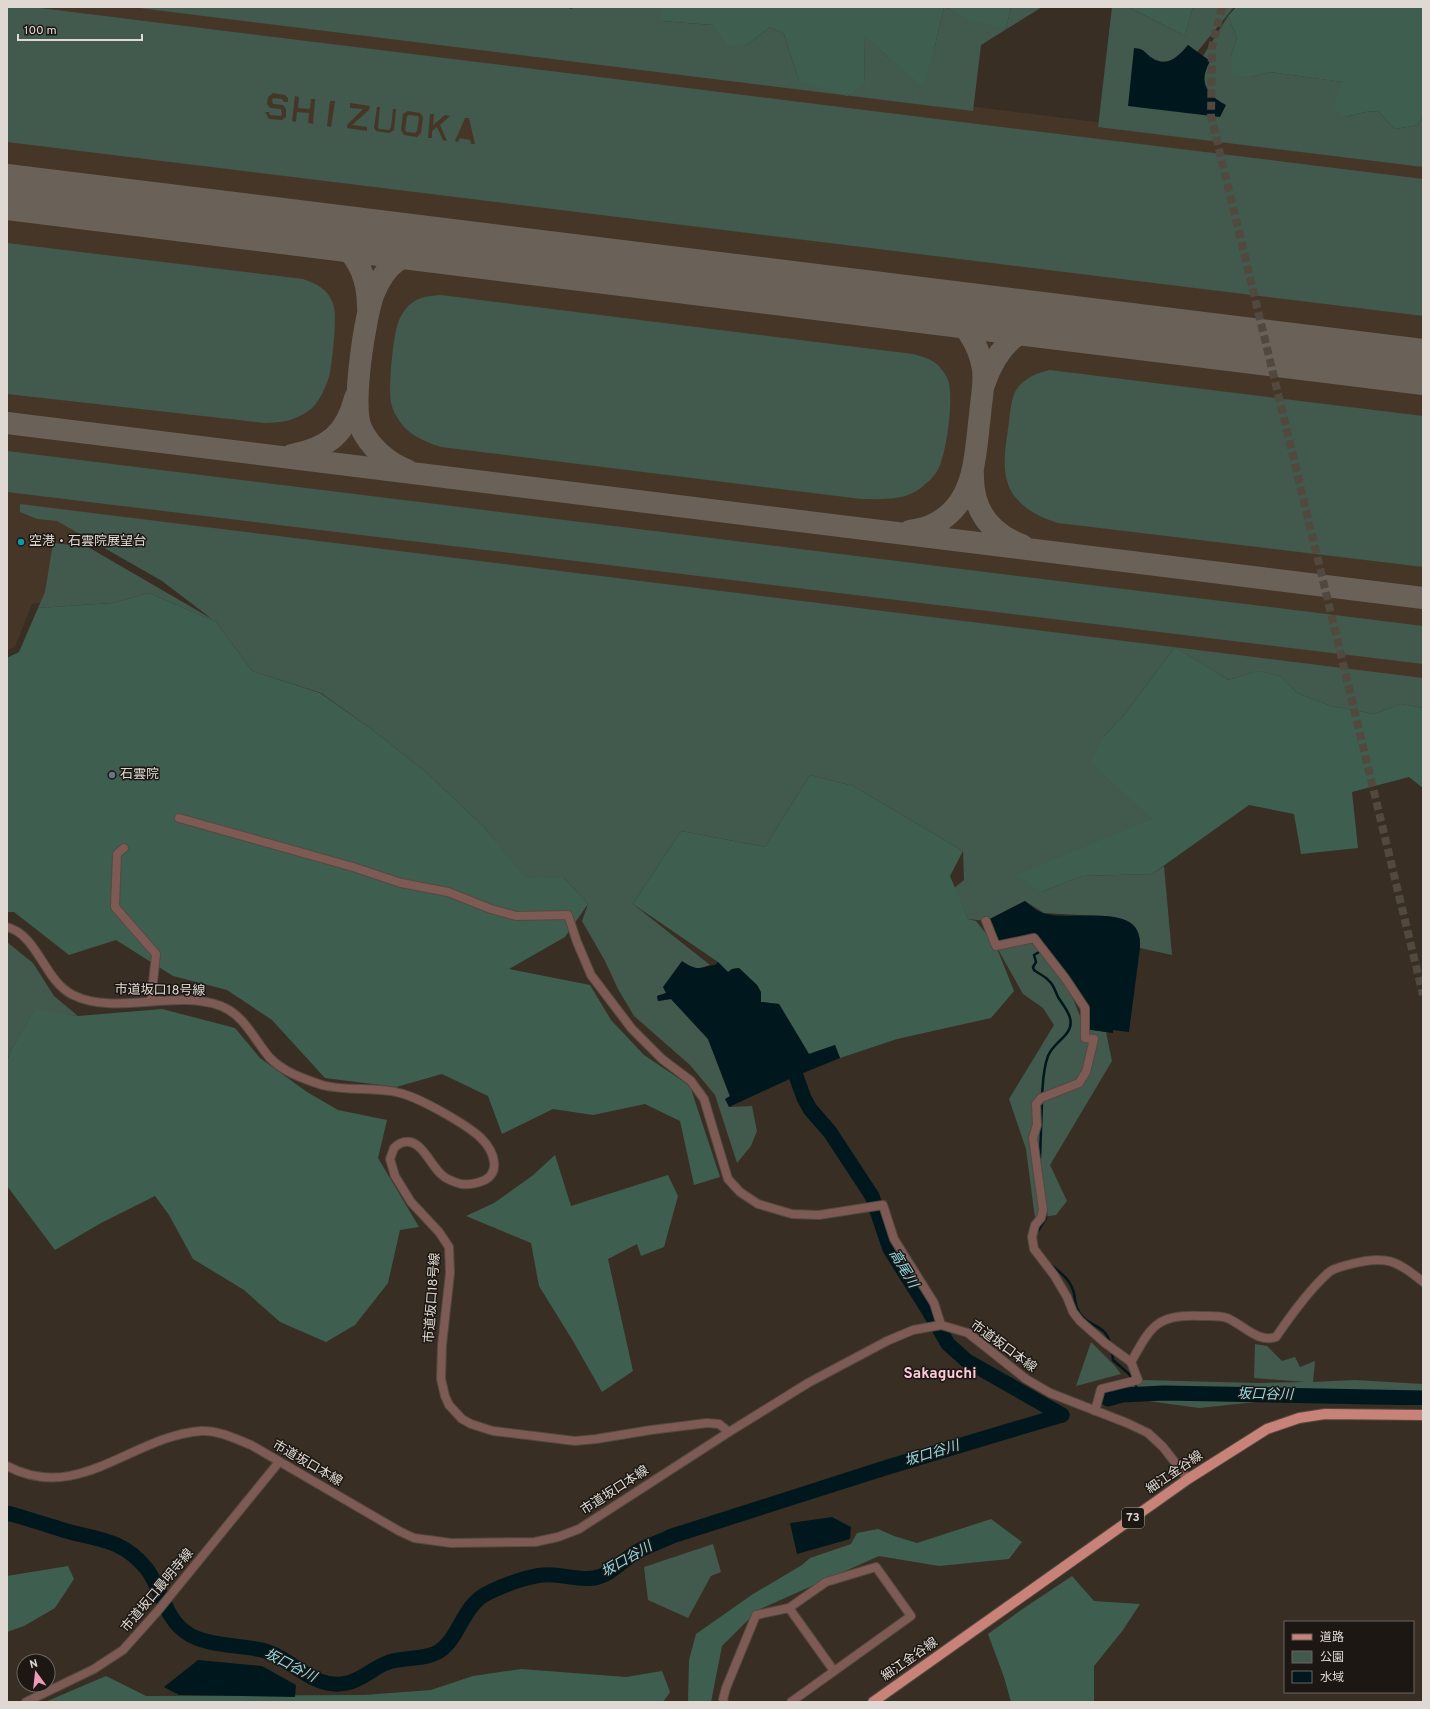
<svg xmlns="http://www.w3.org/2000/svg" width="1430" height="1709" font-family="Overpass,'Noto Sans JP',sans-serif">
<rect width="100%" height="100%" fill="#382e24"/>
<!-- built -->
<polygon fill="#453628" points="7,7 177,7 1423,163 1423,701 78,531 71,599 32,604 15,647 7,650"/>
<!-- green -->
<g fill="#42594d" fill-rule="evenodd">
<path d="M7 7H32L1423 179V316L7 142ZM273 93 285 95 288 98V102H284L282 99 273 98 272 100 273 104 283 105 286 109V117L282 120 269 119 265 112H269L270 115 281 116 282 114 281 109 270 108 267 104 268 97ZM295 96 299 97 298 108 310 109 311 99H315L313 124 308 123 309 113 297 112 296 122 292 121ZM330 101H335L331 127 327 126ZM350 103 370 106 369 110 352 125 367 127V131L347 128V125L363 109 350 108ZM377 107H380L378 127 379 129 389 130 391 127 393 109H396L394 130 389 133 376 131 374 128ZM408 111 420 113 423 117 421 133 417 137 404 135 401 130 403 114ZM430 114H434L433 125 445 115 450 116 440 125 447 141 443 140 437 127 432 131V138H428ZM465 118H469L475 144H471L470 140 460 138 458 142 455 141Z"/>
<polygon points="131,7 568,7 571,9 574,7 662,7 662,21 713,25 748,44 770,27 784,34 799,81 864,84 865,35 888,57 934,50 944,7 1006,29 1011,7 1042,7 981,45 973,111"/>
<path d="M1112 7H1128L1185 36 1193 7H1234L1197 52 1188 45C1177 59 1164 69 1148 55 1143 50 1142 49 1135 48L1215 99C1203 85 1201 78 1210 61L1203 56 1228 16 1237 38 1231 56 1251 77 1270 72 1343 82 1345 117 1365 112 1378 111 1395 129 1418 125 1423 116V167L1098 127Z"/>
<polygon points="409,115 418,116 419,118 417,131 415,133 407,132 405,130 407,116"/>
<path d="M7 243 303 279C312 282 321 286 327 293 330 296 333 303 334 307 337 317 332 366 329 377 325 388 320 401 311 409 297 420 282 423 265 423L7 394Z"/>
<path d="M441 295 913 354C924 357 936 360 942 370 945 373 948 379 949 383 953 402 947 448 940 465 936 476 926 484 918 490 902 501 879 499 861 499L441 447C423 441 406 434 397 417 394 413 392 407 391 403 388 390 393 336 398 323 401 315 405 308 412 303 420 296 431 296 441 295Z"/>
<path d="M1050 370 1423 416V567L1058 523C1039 517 1022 509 1011 491 1000 470 1006 445 1009 422 1010 412 1011 401 1015 392 1022 379 1036 373 1050 370Z"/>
<polygon points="7,451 1423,626 1423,664 7,492"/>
<polygon points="20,504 1423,678 1423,708 1401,704 1374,714 1331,706 1297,693 1280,676 1258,671 1228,680 1175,647 1125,714 1104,736 1152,819 1041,892 1082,876 1152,874 1164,866 1172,955 1140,948 1140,938 1115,917 1044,913 1025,901 986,921 968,919 954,888 964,880 963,851 853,786 810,775 765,847 681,831 633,904 710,965 700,968 694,968 666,993 657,996 658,1001 671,999 708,1039 730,1097 729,1107 752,1106 757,1131 751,1146 737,1163 715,1095 690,1065 634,1016 618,989 605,961 582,921 588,904 563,877 526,879 484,827 428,774 370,728 321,693 252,671 216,622 149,593 113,603 38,608 45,592 53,543 88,547 212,619 162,581 57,521 37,519 20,512"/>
<polygon points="7,942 33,963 54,996 78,1016 35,1010 11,1050 7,1061"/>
<polygon points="1037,943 1065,978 1085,1029 1106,1032 1112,1061 1050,1165 1067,1201 1056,1215 1035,1218 1026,1149 1009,1099 1054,1025 1043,1008 1023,994 996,946"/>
<polygon points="1091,1342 1115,1366 1121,1374 1076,1386"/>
<polygon points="1255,1344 1267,1346 1282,1361 1295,1357 1300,1367 1315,1361 1313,1382 1355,1380 1423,1384 1423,1406 1343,1402 1257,1402 1199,1408 1148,1401 1113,1400 1108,1391 1143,1380 1257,1383 1306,1382 1254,1378"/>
<polygon points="713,1544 721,1572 711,1576 688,1618 648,1600 644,1567"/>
</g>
<!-- forest -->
<g fill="#3e5f4f">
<polygon points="662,7 944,7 934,50 923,87 888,57 865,36 864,84 847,96 799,81 784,34 770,27 748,44 727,46 713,25 662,21"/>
<polygon points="946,7 1011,7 1006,29 971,21"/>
<polygon points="1128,7 1193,7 1185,36"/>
<polygon points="1236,7 1423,7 1423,116 1418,125 1395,129 1378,111 1365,112 1345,117 1333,110 1342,82 1270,72 1251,77 1233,75 1231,56 1237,38 1228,16"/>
<polygon points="149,593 216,622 252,671 320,693 370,728 428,774 484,827 526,878 563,877 588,904 565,937 509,969 590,985 611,1020 644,1055 690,1086 720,1177 694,1185 680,1121 645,1104 593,1115 553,1109 502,1134 488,1096 442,1074 396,1087 325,1078 272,1020 227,990 173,976 116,940 69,955 14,912 7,912 7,658 19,652 38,608 113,603"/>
<polygon points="1175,647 1228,680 1258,671 1280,676 1297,693 1331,706 1374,714 1401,704 1423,708 1423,788 1409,777 1352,792 1358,848 1301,854 1294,814 1249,805 1152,874 1082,876 1041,892 1016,875 1152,819 1091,763 1104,736 1125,714"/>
<polygon points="810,775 853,786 963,851 950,876 968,919 976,921 996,946 1014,991 991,1018 897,1039 840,1058 835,1045 809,1054 779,1004 761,1002 761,992 757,985 739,968 732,969 728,972 718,962 633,904 681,831 765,847"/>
<polygon points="35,1009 78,1016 162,1009 235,1028 260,1058 307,1092 338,1110 387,1120 378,1158 419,1227 400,1230 388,1283 355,1325 326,1342 280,1322 244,1290 193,1259 169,1215 155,1196 101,1223 55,1250 7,1186 7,1061 11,1050"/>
<polygon points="555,1155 571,1206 668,1175 678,1196 664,1247 641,1256 637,1244 608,1259 633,1371 602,1392 573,1341 539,1286 531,1243 466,1216 494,1203 532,1176"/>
<polygon points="991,1519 1022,1542 1009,1559 939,1566 879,1556 758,1610 722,1646 711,1702 688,1702 689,1660 696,1634 753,1594 802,1565 810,1558 851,1544 857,1533 878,1529 894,1536 917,1543"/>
<polygon points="68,1566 74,1579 55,1608 24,1626 7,1632 7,1576"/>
<polygon points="1072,1576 1094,1601 1140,1604 1123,1630 1094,1666 1094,1702 1011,1702 1004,1677 988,1634 1021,1610"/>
<polygon points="521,1669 626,1677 662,1671 670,1692 663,1702 45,1702 106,1676 146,1696 364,1695 431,1690 473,1676"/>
</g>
<!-- water -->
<g fill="#00181d">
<path d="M1188 45 1210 61C1198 83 1206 94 1226 105L1220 117 1128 106 1134 48C1142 49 1143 50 1148 55 1164 69 1177 59 1188 45Z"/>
<path d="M1025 901C1031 906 1037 911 1043 913 1066 921 1125 906 1137 930 1140 936 1140 942 1140 948L1129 1032 1113 1030V1033L1085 1029V1008L1034 938 996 946 986 921Z"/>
<path d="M682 961C690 966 696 970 705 967 709 966 711 965 715 965L718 962 728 972 732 969 739 968 757 985 761 992V1002L779 1004 809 1054 835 1045 840 1058 796 1076 729 1107 725 1099 730 1096 708 1039 671 999 658 1001 657 996 666 993 663 987Z"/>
<polygon points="832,1517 851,1527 850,1539 797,1554 790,1523"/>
<polygon points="198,1660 262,1666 296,1685 295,1697 179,1695 164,1687"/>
</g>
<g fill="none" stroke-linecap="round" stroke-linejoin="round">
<!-- stream -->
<g stroke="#00181d" stroke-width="2.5">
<path d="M1041 951 1034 955 1036 962 1033 967 1034 970C1039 974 1045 976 1049 981 1054 985 1055 991 1058 997 1064 1007 1077 1020 1067 1033 1061 1041 1052 1046 1048 1056 1043 1069 1043 1083 1042 1096"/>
<polyline points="1040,1158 1042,1101"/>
<polyline points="1038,1231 1046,1218 1046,1210"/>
<path d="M1051 1265C1062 1274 1070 1279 1074 1293 1075 1299 1075 1307 1079 1312 1088 1328 1106 1323 1110 1344"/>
<polyline points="1112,1351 1113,1360 1129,1374 1138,1390 1205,1394"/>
</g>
<!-- river -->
<g stroke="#00181d" stroke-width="15">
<polyline points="796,1076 804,1098 810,1109 830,1132 872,1196 890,1249 929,1311 948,1344 967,1361 1062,1415"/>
<polyline points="1108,1399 1122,1395 1164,1393 1423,1398"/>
<path d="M7 1513C26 1518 44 1524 63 1530 97 1540 121 1538 146 1568 162 1588 164 1618 187 1633 205 1646 240 1645 262 1650 292 1657 313 1691 347 1683 362 1680 374 1667 389 1662 404 1657 424 1660 438 1652 460 1639 462 1605 488 1593 501 1586 528 1576 543 1575 560 1573 577 1581 594 1578 612 1575 624 1558 640 1550 650 1545 662 1541 672 1536L888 1467 1062 1415"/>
</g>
<!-- taxiway -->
<g stroke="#6a6258" stroke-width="22">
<path d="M302 229C313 232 325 234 335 240 359 255 368 280 368 307"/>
<path d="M984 385C993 357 1011 331 1042 324 1049 322 1057 323 1063 323"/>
<polyline points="7,423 1423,598"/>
<path d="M292 455C328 448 346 434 355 398"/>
<path d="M407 470C388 463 369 446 361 428 351 406 365 316 374 293 379 281 387 268 397 261 414 250 433 248 453 247"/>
<path d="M973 474C972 509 989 533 1022 545"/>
<path d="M910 531C926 529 942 522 953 510 976 487 976 445 980 415 981 400 985 384 983 369 981 357 975 342 968 332 956 317 939 311 921 305"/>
</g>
<!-- runway -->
<polyline stroke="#6a6258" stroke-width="56" points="7,192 1423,367"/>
<!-- minor-tunnel -->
<polyline stroke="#51483e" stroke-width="8" stroke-dasharray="8 4" stroke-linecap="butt" points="1222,7 1212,47 1211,116 1423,995"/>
<defs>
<g id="minor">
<polyline points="179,818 353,867 401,883 448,892 491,909 516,916 568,915 577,942 591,975 632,1029 662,1059 691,1081 704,1099 728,1179 740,1192 758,1204 792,1214 819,1215 883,1205 894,1239 934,1303 941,1325"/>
<polyline points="124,848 117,854 115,907 156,954 151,1001"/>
<polyline points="986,921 996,946 1034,938 1065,978 1085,1008 1085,1038 1094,1039 1086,1072 1079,1083 1041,1098 1036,1104 1037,1125 1033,1138 1043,1210 1041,1218 1035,1225 1032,1237 1034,1249 1054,1275 1067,1297 1073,1312 1080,1321 1105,1343 1131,1362 1138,1380 1101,1389 1095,1411"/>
<path d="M7 927C38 935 44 981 73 995 115 1016 175 989 221 1006 244 1015 254 1039 269 1057 283 1072 304 1079 322 1085 348 1092 375 1086 400 1093 420 1098 466 1124 481 1138 488 1145 493 1153 494 1162 495 1170 492 1176 485 1180 478 1183 469 1185 461 1184 454 1182 447 1180 442 1175 431 1166 424 1145 410 1142 404 1141 398 1144 394 1148L390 1159 395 1176 411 1202 439 1232 449 1247 450 1273 442 1345 441 1379 445 1396 449 1405 462 1419 471 1424 493 1431 575 1441 596 1439 651 1430 707 1423 719 1424 729 1432"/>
<path d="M1131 1362C1151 1327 1156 1314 1200 1316 1208 1316 1220 1315 1227 1318 1244 1325 1257 1343 1276 1337 1291 1315 1308 1291 1328 1273 1333 1268 1344 1266 1351 1264 1385 1255 1397 1260 1423 1282"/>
<path d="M7 1466C79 1504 132 1436 201 1431 218 1430 236 1439 251 1445L399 1531 414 1538 451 1543 535 1542 558 1537 579 1529 729 1432 808 1383 887 1341 913 1330 941 1325 968 1333 1026 1379 1050 1393 1127 1423 1148 1433 1163 1447 1188 1479"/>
<polyline points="789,1608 834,1671"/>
<polyline points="26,1702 94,1669 123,1650 156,1613 279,1462"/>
<polyline points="724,1702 723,1699 726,1688 756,1615 789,1608 826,1582 876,1567 911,1616 791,1702"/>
</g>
<polyline id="major" points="873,1702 1188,1479 1267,1429 1299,1418 1325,1414 1423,1415"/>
</defs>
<!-- minor casing -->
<use href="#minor" stroke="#534940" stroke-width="10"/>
<!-- major casing -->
<use href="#major" stroke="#534940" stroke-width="12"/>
<!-- minor -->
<use href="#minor" stroke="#7e5a54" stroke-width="8"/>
<!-- major -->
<use href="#major" stroke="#c98277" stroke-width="10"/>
</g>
<!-- markers -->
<circle fill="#0f9aa8" stroke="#1c1713" stroke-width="1.5" cx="21" cy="542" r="4"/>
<circle fill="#6b7280" stroke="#1c1713" stroke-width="1.5" cx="112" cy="775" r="4"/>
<g text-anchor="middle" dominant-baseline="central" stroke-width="3" stroke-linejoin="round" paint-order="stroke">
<!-- shield labels -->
<rect fill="#1c1713" stroke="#a59f99" stroke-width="1" x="1122" y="1508" width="22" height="20" rx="3"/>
<g font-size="12" font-weight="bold" fill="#e0d9d3">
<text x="1133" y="1518">73</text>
</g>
<!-- poi labels -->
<g font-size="13" fill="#e0d9d3" stroke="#1c1713" text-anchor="start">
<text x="29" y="542">空港・石雲院展望台</text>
<text x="120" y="775">石雲院</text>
</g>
<!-- street labels -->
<g font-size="13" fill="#e0d9d3" stroke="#1c1713">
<text transform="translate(160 991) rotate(1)">市道坂口18号線</text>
<text transform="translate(433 1298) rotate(-86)">市道坂口18号線</text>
<text transform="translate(1003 1347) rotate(36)">市道坂口本線</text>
<text transform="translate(307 1464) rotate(30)">市道坂口本線</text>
<text transform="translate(1175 1473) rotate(-34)">細江金谷線</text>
<text transform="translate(615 1491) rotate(-33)">市道坂口本線</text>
<text transform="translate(158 1591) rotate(-50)">市道坂口最明寺線</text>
<text transform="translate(910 1660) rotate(-35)">細江金谷線</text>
</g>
<!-- water labels -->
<g font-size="14" font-style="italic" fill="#90dbe9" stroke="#1c1713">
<text transform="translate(903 1269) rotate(59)">高尾川</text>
<text transform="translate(1265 1395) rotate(1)">坂口谷川</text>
<text transform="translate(932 1454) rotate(-17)">坂口谷川</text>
<text transform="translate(627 1560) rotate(-30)">坂口谷川</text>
<text transform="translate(290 1666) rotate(27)">坂口谷川</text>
</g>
<!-- quarter labels -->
<g font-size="15" font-weight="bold" fill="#fccada" stroke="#1c1713">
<text x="940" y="1374">Sakaguchi</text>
</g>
</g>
<!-- border -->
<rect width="1430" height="1709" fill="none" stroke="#e0d9d3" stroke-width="16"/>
<!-- legend -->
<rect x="1284" y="1621" width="130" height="72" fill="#1c1713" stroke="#6a6560"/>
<rect x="1292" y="1634" width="20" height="6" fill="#c98277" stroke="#6a6560"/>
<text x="1320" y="1641" font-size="12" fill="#e0d9d3">道路</text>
<rect x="1292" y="1651" width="20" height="12" fill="#42594d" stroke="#6a6560"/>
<text x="1320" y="1661" font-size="12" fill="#e0d9d3">公園</text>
<rect x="1292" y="1671" width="20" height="12" fill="#00181d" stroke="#6a6560"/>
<text x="1320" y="1681" font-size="12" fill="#e0d9d3">水域</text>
<!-- north arrow -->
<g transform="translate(36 1673) rotate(345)"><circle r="19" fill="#1c1713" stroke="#6a6560"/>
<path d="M0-3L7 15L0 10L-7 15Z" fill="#ef9ab8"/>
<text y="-6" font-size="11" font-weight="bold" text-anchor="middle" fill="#e0d9d3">N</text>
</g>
<!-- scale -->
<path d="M18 34v6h124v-6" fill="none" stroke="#e0d9d3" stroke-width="2"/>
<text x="24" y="34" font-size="12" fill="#e0d9d3" stroke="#1c1713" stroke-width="3" paint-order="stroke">100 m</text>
</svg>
